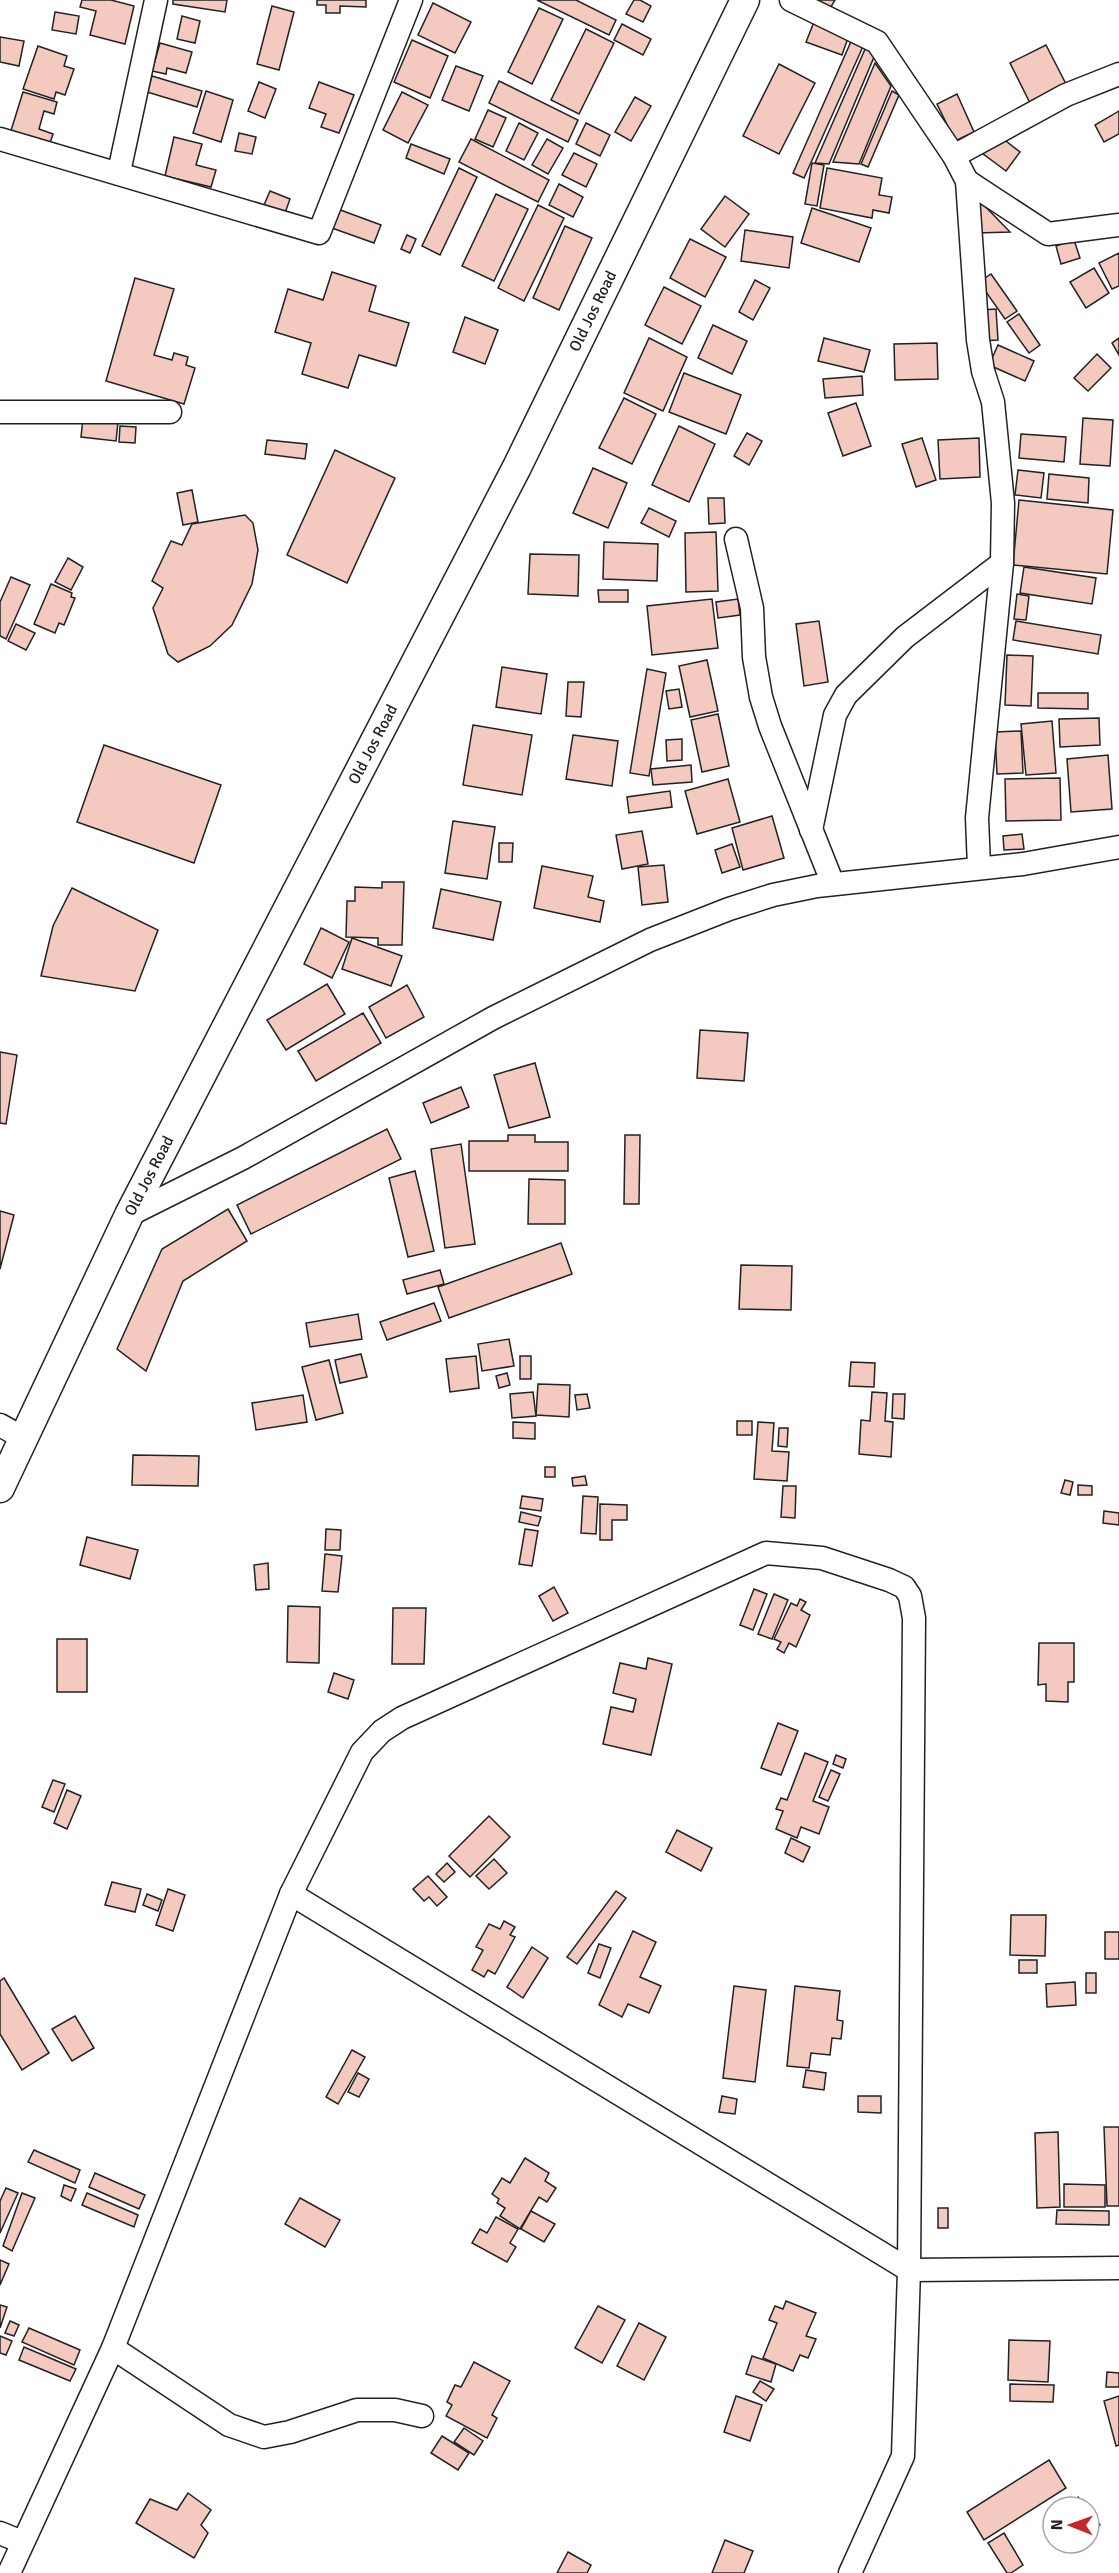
<svg xmlns="http://www.w3.org/2000/svg" width="1119" height="2573" font-family="Signika,sans-serif">
<rect width="100%" height="100%" fill="#fff"/>
<!-- building -->
<g fill="#f3c9c0" stroke="#222" stroke-width="1.5">
<polygon points="82,0 111,0 134,6 125,44 90,35 96,11 80,7"/>
<polygon points="173,0 227,0 225,12 173,4"/>
<polygon points="317,0 366,0 366,7 340,6 340,13 326,13 326,5 317,5"/>
<polygon points="537,0 576,0 616,20 609,35"/>
<polygon points="634,0 640,0 651,6 643,22 626,14"/>
<polygon points="806,0 835,0 828,12"/>
<polygon points="433,3 471,22 455,53 418,35"/>
<polygon points="272,6 294,12 279,70 257,64"/>
<polygon points="539,8 563,19 532,84 508,72"/>
<polygon points="55,12 79,16 76,34 52,30"/>
<polygon points="182,16 200,21 195,43 177,39"/>
<polygon points="814,22 849,35 842,55 806,42"/>
<polygon points="622,24 651,39 643,55 614,40"/>
<polygon points="586,29 614,43 579,114 551,100"/>
<polygon points="0,37 24,41 19,66 0,62"/>
<polygon points="853,37 865,42 804,178 793,173"/>
<polygon points="412,40 448,56 430,98 394,82"/>
<polygon points="160,43 192,52 186,73 167,68 166,74 152,71"/>
<polygon points="1046,45 1066,84 1030,103 1010,63"/>
<polygon points="38,46 67,56 64,66 74,69 65,95 56,92 54,99 23,89"/>
<polygon points="866,47 874,57 829,164 815,163"/>
<polygon points="875,63 891,86 859,164 833,162"/>
<polygon points="779,64 815,83 779,154 743,136"/>
<polygon points="456,66 483,76 469,111 442,100"/>
<polygon points="152,76 202,91 197,107 147,92"/>
<polygon points="499,81 578,120 568,142 489,103"/>
<polygon points="259,82 276,89 265,118 248,111"/>
<polygon points="319,82 354,95 339,133 321,127 326,114 309,108"/>
<polygon points="206,91 233,100 221,142 193,133"/>
<polygon points="892,91 899,95 868,167 861,164"/>
<polygon points="23,92 57,102 54,114 44,111 39,129 53,134 48,149 9,137"/>
<polygon points="402,92 428,105 408,143 383,130"/>
<polygon points="957,94 974,132 955,141 937,104"/>
<polygon points="635,97 651,106 631,141 615,132"/>
<polygon points="488,110 506,118 493,147 475,139"/>
<polygon points="1119,111 1119,134 1104,142 1095,125"/>
<polygon points="519,123 538,133 524,160 506,151"/>
<polygon points="586,123 610,135 600,156 576,144"/>
<polygon points="239,133 256,137 252,154 235,151"/>
<polygon points="997,134 1020,152 1006,171 982,153"/>
<polygon points="174,137 202,144 196,165 216,170 211,187 165,176"/>
<polygon points="471,139 549,180 538,202 459,162"/>
<polygon points="547,139 563,148 548,174 532,165"/>
<polygon points="411,144 450,159 444,174 406,158"/>
<polygon points="574,153 597,164 586,187 562,175"/>
<polygon points="812,163 824,165 817,206 805,204"/>
<polygon points="459,168 477,177 440,255 422,246"/>
<polygon points="827,168 882,178 879,195 892,197 889,213 873,210 872,218 820,208"/>
<polygon points="559,184 583,197 573,217 549,205"/>
<polygon points="270,191 290,199 285,213 264,205"/>
<polygon points="496,194 528,209 494,281 462,266"/>
<polygon points="725,196 749,214 725,247 701,229"/>
<polygon points="977,198 1010,232 977,233"/>
<polygon points="538,205 564,218 524,301 498,288"/>
<polygon points="335,208 381,225 374,243 329,227"/>
<polygon points="812,208 871,228 859,262 801,243"/>
<polygon points="565,226 592,238 559,310 533,298"/>
<polygon points="745,230 793,237 789,268 741,261"/>
<polygon points="407,235 416,239 410,253 401,249"/>
<polygon points="690,239 726,257 705,297 670,278"/>
<polygon points="1074,240 1080,258 1061,264 1056,246"/>
<polygon points="1119,253 1119,286 1112,289 1099,263"/>
<polygon points="1094,268 1109,293 1086,308 1070,282"/>
<polygon points="332,272 376,286 369,311 409,323 396,366 359,355 348,388 302,374 311,343 275,332 288,289 323,300"/>
<polygon points="991,274 1017,311 1005,319 979,282"/>
<polygon points="135,278 174,289 154,355 172,360 174,353 188,357 186,365 195,368 184,404 106,381"/>
<polygon points="755,280 770,288 753,320 739,312"/>
<polygon points="664,287 701,306 682,344 645,325"/>
<polygon points="996,309 998,340 981,341 980,310"/>
<polygon points="1019,314 1040,345 1029,353 1007,322"/>
<polygon points="465,317 498,330 485,364 453,352"/>
<polygon points="713,325 747,341 732,374 698,358"/>
<polygon points="649,338 687,357 663,411 624,393"/>
<polygon points="824,338 870,350 864,372 818,361"/>
<polygon points="1119,338 1119,355 1112,343"/>
<polygon points="937,343 938,379 895,380 894,344"/>
<polygon points="998,345 1034,361 1025,381 989,365"/>
<polygon points="1097,354 1111,368 1088,391 1074,378"/>
<polygon points="684,373 741,395 726,434 669,412"/>
<polygon points="862,376 863,395 825,398 823,379"/>
<polygon points="624,398 656,414 632,464 599,448"/>
<polygon points="856,403 871,446 843,456 828,413"/>
<polygon points="83,418 118,422 116,441 81,437"/>
<polygon points="1083,418 1113,420 1110,466 1080,464"/>
<polygon points="120,426 136,427 135,443 119,442"/>
<polygon points="679,426 715,444 689,502 652,485"/>
<polygon points="747,433 762,441 749,465 734,456"/>
<polygon points="1021,434 1066,437 1064,462 1019,458"/>
<polygon points="922,438 936,480 916,487 902,444"/>
<polygon points="979,438 980,477 940,479 938,440"/>
<polygon points="267,440 307,444 305,459 265,454"/>
<polygon points="335,450 395,478 347,583 287,555"/>
<polygon points="593,468 627,483 608,528 573,513"/>
<polygon points="1018,470 1044,473 1041,498 1015,495"/>
<polygon points="1049,474 1089,478 1088,503 1047,499"/>
<polygon points="192,490 198,522 183,525 177,493"/>
<polygon points="708,498 724,498 725,523 709,524"/>
<polygon points="1019,500 1113,510 1107,574 1013,565"/>
<polygon points="649,508 676,521 669,537 641,523"/>
<polygon points="245,515 253,523 258,550 252,584 232,625 210,646 178,662 168,654 153,608 163,588 152,581 171,541 182,545 192,524"/>
<polygon points="716,532 718,591 686,592 685,533"/>
<polygon points="604,542 658,544 657,581 603,579"/>
<polygon points="530,554 579,555 578,596 528,594"/>
<polygon points="68,558 83,567 71,590 55,582"/>
<polygon points="1024,567 1096,578 1092,604 1020,593"/>
<polygon points="11,577 30,585 6,639 0,636 0,602"/>
<polygon points="51,584 72,593 71,597 75,598 64,625 59,623 55,633 34,624"/>
<polygon points="598,590 628,590 628,602 599,602"/>
<polygon points="1017,594 1029,596 1026,620 1014,619"/>
<polygon points="712,599 718,648 652,655 647,606"/>
<polygon points="738,599 740,615 718,618 716,602"/>
<polygon points="819,621 828,682 804,686 796,624"/>
<polygon points="1016,621 1101,635 1098,654 1013,640"/>
<polygon points="16,624 35,633 26,650 8,641"/>
<polygon points="1007,655 1033,656 1031,706 1005,705"/>
<polygon points="707,660 718,711 690,717 679,666"/>
<polygon points="502,667 547,674 541,714 496,707"/>
<polygon points="647,669 666,673 649,776 630,773"/>
<polygon points="568,682 584,682 581,717 566,716"/>
<polygon points="679,689 682,707 669,709 666,691"/>
<polygon points="1038,693 1088,693 1088,709 1038,708"/>
<polygon points="718,714 729,766 702,772 691,720"/>
<polygon points="1099,718 1100,745 1060,747 1059,719"/>
<polygon points="1052,721 1056,773 1026,775 1021,724"/>
<polygon points="473,725 532,735 522,795 463,785"/>
<polygon points="1021,731 1023,773 997,774 995,732"/>
<polygon points="573,735 618,741 612,786 566,779"/>
<polygon points="682,739 682,760 667,761 666,740"/>
<polygon points="104,745 221,785 194,863 77,822"/>
<polygon points="1108,755 1112,809 1071,812 1067,759"/>
<polygon points="691,765 692,782 653,785 651,769"/>
<polygon points="1060,778 1061,820 1006,821 1005,779"/>
<polygon points="728,779 740,822 697,834 685,791"/>
<polygon points="670,791 672,807 629,813 627,797"/>
<polygon points="772,816 784,858 743,870 732,828"/>
<polygon points="453,821 495,827 487,879 445,873"/>
<polygon points="642,831 648,864 622,869 616,835"/>
<polygon points="1022,834 1024,849 1004,850 1003,836"/>
<polygon points="499,843 513,843 512,862 499,862"/>
<polygon points="732,844 740,867 722,873 715,850"/>
<polygon points="664,865 668,902 642,905 638,867"/>
<polygon points="542,866 593,876 588,897 604,901 600,922 534,908"/>
<polygon points="382,882 404,882 402,945 378,945 378,938 346,937 347,901 355,901 355,887 382,888"/>
<polygon points="72,888 158,930 135,991 41,976 53,926"/>
<polygon points="441,889 501,902 493,940 433,928"/>
<polygon points="321,928 349,942 332,978 304,964"/>
<polygon points="352,938 402,956 391,986 342,969"/>
<polygon points="327,984 345,1014 286,1050 267,1020"/>
<polygon points="407,985 424,1017 386,1038 369,1007"/>
<polygon points="363,1013 381,1043 316,1081 298,1051"/>
<polygon points="700,1030 748,1033 744,1081 697,1078"/>
<polygon points="0,1052 17,1055 6,1124 0,1123"/>
<polygon points="535,1063 550,1117 509,1128 494,1075"/>
<polygon points="461,1087 469,1107 431,1123 423,1103"/>
<polygon points="387,1129 401,1159 251,1234 237,1205"/>
<polygon points="508,1135 535,1135 535,1142 568,1142 568,1171 469,1171 469,1141 508,1141"/>
<polygon points="625,1135 640,1135 639,1204 624,1204"/>
<polygon points="461,1144 475,1244 445,1248 431,1149"/>
<polygon points="415,1171 434,1251 408,1257 389,1178"/>
<polygon points="529,1179 565,1180 565,1224 528,1224"/>
<polygon points="228,1209 247,1241 183,1281 146,1371 117,1349 162,1249"/>
<polygon points="0,1211 14,1215 0,1269"/>
<polygon points="561,1243 572,1274 449,1318 438,1287"/>
<polygon points="741,1265 792,1266 791,1310 739,1309"/>
<polygon points="440,1270 444,1284 407,1294 403,1280"/>
<polygon points="434,1303 441,1321 387,1340 380,1322"/>
<polygon points="358,1314 362,1339 310,1347 306,1323"/>
<polygon points="509,1339 514,1366 482,1371 478,1344"/>
<polygon points="361,1354 367,1377 340,1383 335,1360"/>
<polygon points="476,1356 479,1388 450,1392 446,1359"/>
<rect x="520" y="1356" width="11" height="23"/>
<polygon points="329,1360 343,1413 316,1420 302,1367"/>
<polygon points="851,1362 875,1363 874,1387 849,1386"/>
<polygon points="507,1373 510,1385 499,1388 496,1376"/>
<polygon points="538,1384 570,1385 569,1417 536,1415"/>
<polygon points="533,1392 536,1416 512,1418 510,1394"/>
<polygon points="872,1392 887,1393 885,1421 893,1422 891,1457 859,1454 861,1420 870,1421"/>
<polygon points="587,1394 590,1408 577,1410 575,1395"/>
<polygon points="893,1394 905,1394 904,1419 892,1418"/>
<polygon points="303,1395 307,1422 256,1430 252,1403"/>
<rect x="737" y="1421" width="15" height="14"/>
<polygon points="513,1422 535,1423 535,1439 513,1438"/>
<polygon points="758,1422 774,1423 772,1451 789,1452 787,1481 754,1479"/>
<polygon points="779,1428 788,1428 787,1447 778,1446"/>
<polygon points="133,1455 199,1456 198,1486 132,1485"/>
<rect x="545" y="1467" width="10" height="10"/>
<polygon points="585,1476 587,1485 573,1486 572,1478"/>
<polygon points="1065,1480 1073,1482 1070,1495 1061,1493"/>
<polygon points="1078,1485 1092,1486 1092,1495 1078,1495"/>
<polygon points="783,1486 796,1486 795,1518 781,1517"/>
<polygon points="522,1496 543,1499 541,1511 520,1508"/>
<polygon points="583,1496 598,1497 596,1534 581,1533"/>
<polygon points="600,1504 627,1505 627,1520 612,1520 612,1540 600,1540"/>
<polygon points="1104,1511 1119,1513 1119,1525 1103,1523"/>
<polygon points="521,1512 541,1517 538,1526 519,1522"/>
<polygon points="326,1529 341,1530 340,1550 325,1550"/>
<polygon points="525,1529 538,1531 532,1566 519,1564"/>
<polygon points="87,1537 138,1550 130,1579 80,1565"/>
<polygon points="325,1554 342,1556 338,1592 322,1591"/>
<polygon points="268,1563 269,1589 256,1590 254,1565"/>
<polygon points="554,1587 568,1613 553,1621 539,1596"/>
<polygon points="754,1589 767,1594 753,1630 740,1625"/>
<polygon points="774,1594 788,1600 772,1639 758,1634"/>
<polygon points="800,1599 806,1602 801,1610 810,1615 796,1647 789,1643 784,1653 777,1649 781,1642 774,1639 791,1603 797,1606"/>
<polygon points="288,1606 320,1607 319,1663 287,1662"/>
<polygon points="393,1608 426,1608 424,1664 392,1664"/>
<rect x="57" y="1639" width="30" height="53"/>
<polygon points="1039,1643 1074,1643 1074,1682 1068,1682 1068,1702 1046,1701 1046,1684 1038,1685"/>
<polygon points="648,1658 672,1664 651,1755 603,1744 611,1707 633,1712 636,1699 613,1693 620,1663 646,1669"/>
<polygon points="334,1673 354,1680 348,1699 328,1692"/>
<polygon points="778,1723 798,1731 781,1775 761,1768"/>
<polygon points="805,1753 828,1762 813,1801 829,1807 819,1834 801,1827 797,1838 776,1829 783,1811 776,1809 781,1798 787,1800"/>
<polygon points="836,1755 846,1759 843,1768 833,1764"/>
<polygon points="831,1770 840,1774 828,1801 819,1797"/>
<polygon points="53,1780 65,1784 54,1812 42,1807"/>
<polygon points="67,1790 81,1796 67,1829 54,1823"/>
<polygon points="489,1816 510,1837 470,1877 449,1856"/>
<polygon points="677,1830 712,1848 701,1871 666,1852"/>
<polygon points="791,1838 810,1847 803,1862 785,1853"/>
<polygon points="494,1859 507,1873 489,1889 476,1876"/>
<polygon points="447,1863 455,1872 444,1882 436,1874"/>
<polygon points="428,1876 447,1897 437,1906 429,1897 424,1901 413,1889"/>
<polygon points="112,1882 141,1889 135,1912 105,1905"/>
<polygon points="168,1889 185,1895 173,1931 156,1925"/>
<polygon points="616,1891 626,1898 577,1964 567,1957"/>
<polygon points="147,1894 162,1900 158,1911 143,1905"/>
<polygon points="1011,1915 1046,1915 1045,1956 1010,1955"/>
<polygon points="504,1921 515,1927 510,1935 515,1937 495,1974 488,1970 484,1977 472,1970 483,1950 476,1947 489,1924 500,1929"/>
<polygon points="633,1931 656,1942 640,1977 661,1986 649,2013 628,2004 622,2017 599,2005"/>
<rect x="1105" y="1932" width="14" height="27"/>
<polygon points="599,1944 611,1948 600,1978 588,1973"/>
<polygon points="532,1947 548,1958 523,1998 507,1987"/>
<rect x="1019" y="1960" width="18" height="13"/>
<rect x="1086" y="1973" width="10" height="20"/>
<polygon points="4,1978 49,2053 22,2070 0,2034 0,1981"/>
<polygon points="1075,1982 1076,2005 1047,2007 1046,1984"/>
<polygon points="734,1986 766,1990 755,2082 723,2078"/>
<polygon points="795,1986 840,1991 837,2020 843,2021 841,2039 832,2038 830,2055 811,2053 809,2068 787,2066"/>
<polygon points="75,2016 94,2048 72,2061 52,2029"/>
<polygon points="352,2050 365,2057 338,2104 326,2097"/>
<polygon points="806,2070 826,2073 824,2090 803,2087"/>
<polygon points="358,2073 369,2079 359,2097 348,2092"/>
<polygon points="722,2096 737,2099 735,2114 719,2112"/>
<polygon points="858,2096 881,2096 881,2113 858,2112"/>
<polygon points="1104,2127 1119,2127 1119,2206 1107,2206"/>
<polygon points="1058,2132 1060,2207 1037,2208 1035,2133"/>
<polygon points="34,2150 80,2170 75,2183 28,2162"/>
<polygon points="525,2158 549,2173 545,2181 556,2188 547,2202 539,2197 520,2229 500,2216 505,2208 497,2203 499,2199 492,2194 502,2178 510,2183"/>
<polygon points="95,2173 145,2195 139,2209 89,2187"/>
<polygon points="1064,2184 1105,2185 1105,2207 1064,2207"/>
<polygon points="64,2185 76,2189 71,2201 61,2196"/>
<polygon points="6,2188 18,2193 0,2233 0,2201"/>
<polygon points="22,2193 35,2198 12,2251 3,2246"/>
<polygon points="87,2193 138,2215 134,2227 82,2205"/>
<polygon points="300,2198 340,2220 325,2247 285,2224"/>
<rect x="938" y="2208" width="10" height="20"/>
<polygon points="1057,2210 1109,2211 1109,2225 1056,2224"/>
<polygon points="531,2211 555,2224 544,2242 521,2229"/>
<polygon points="496,2217 518,2229 510,2243 516,2247 507,2262 472,2243 480,2229 487,2233"/>
<polygon points="0,2260 9,2264 0,2285"/>
<polygon points="786,2301 816,2313 806,2336 816,2339 808,2358 800,2355 793,2371 763,2358 777,2323 769,2320 775,2306 783,2309"/>
<polygon points="0,2305 7,2307 0,2328"/>
<polygon points="598,2306 625,2320 602,2363 575,2348"/>
<polygon points="10,2321 19,2325 14,2336 5,2333"/>
<polygon points="639,2323 666,2337 644,2380 617,2366"/>
<polygon points="29,2328 80,2350 74,2365 22,2342"/>
<polygon points="0,2336 12,2341 6,2355 0,2353"/>
<polygon points="1009,2340 1050,2341 1048,2382 1008,2380"/>
<polygon points="24,2347 76,2369 70,2381 19,2360"/>
<polygon points="752,2356 776,2364 771,2382 746,2374"/>
<polygon points="474,2362 510,2381 492,2415 497,2418 487,2438 446,2416 452,2405 447,2402 455,2385 461,2387"/>
<polygon points="1107,2372 1119,2373 1119,2387 1106,2387"/>
<polygon points="760,2381 774,2389 766,2401 753,2392"/>
<polygon points="1010,2384 1054,2385 1053,2402 1010,2401"/>
<polygon points="736,2396 762,2405 750,2441 724,2432"/>
<polygon points="1119,2396 1119,2445 1116,2446 1104,2401"/>
<polygon points="464,2428 483,2441 474,2455 454,2442"/>
<polygon points="442,2436 469,2453 458,2470 431,2453"/>
<polygon points="1049,2460 1066,2488 984,2540 967,2512"/>
<polygon points="188,2493 211,2510 201,2525 208,2533 194,2558 136,2523 150,2499 177,2510"/>
<polygon points="1078,2497 1086,2507 1066,2507"/>
<polygon points="1089,2511 1100,2525 1089,2534"/>
<polygon points="1004,2533 1023,2565 1011,2573 1007,2573 988,2543"/>
<polygon points="725,2540 753,2551 744,2573 712,2573"/>
<polygon points="568,2552 591,2565 587,2573 557,2573"/>
</g>
<g fill="none" stroke-linecap="round" stroke-linejoin="round">
<defs>
<g id="minor">
<polyline points="791,0 877,42 954,156 967,181 978,340 983,371 993,402 1003,503 1002,563 977,818 979,867"/>
<polyline points="0,139 319,233 411,0"/>
<polyline points="954,156 1066,95 1119,74"/>
<polyline points="119,172 156,0"/>
<polyline points="967,181 1048,234 1119,225"/>
<polyline points="0,412 170,412"/>
<polyline points="736,539 752,608 754,657 761,697 770,726 833,884"/>
<polyline points="811,830 835,715 846,695 905,637 1002,563"/>
<polyline points="129,1215 243,1158 493,1018 650,940 729,909 773,895 817,886 1023,864 1119,847"/>
<polyline points="0,1425 23,1438"/>
<polyline points="291,1894 909,2270 1119,2268"/>
<polyline points="113,2348 229,2425 264,2437 290,2432 357,2410 395,2410 422,2416"/>
<polyline points="0,2533 22,2542"/>
<polyline points="9,2573 113,2348 291,1894 362,1752 382,1731 402,1718 766,1553 822,1558 889,1580 904,1587 910,1596 914,1618 909,2270 903,2456 850,2573"/>
</g>
<g id="major">
<path id="s1" d="M0 1488 129 1215 517 467 745 0"/>
</g>
</defs>
<!-- minor casing -->
<use href="#minor" stroke="#222" stroke-width="25"/>
<!-- major casing -->
<use href="#major" stroke="#222" stroke-width="31"/>
<!-- minor -->
<use href="#minor" stroke="#fff" stroke-width="22"/>
<!-- major -->
<use href="#major" stroke="#fff" stroke-width="28"/>
</g>
<g text-anchor="middle" dominant-baseline="central" stroke-width="4.5" stroke-linejoin="round" paint-order="stroke">
<!-- street labels -->
<g font-size="16" fill="#222" stroke="#fff">
<text stroke="none"><textPath href="#s1" startOffset="1318">Old Jos Road</textPath></text>
<text stroke="none"><textPath href="#s1" startOffset="832">Old Jos Road</textPath></text>
<text stroke="none"><textPath href="#s1" startOffset="346">Old Jos Road</textPath></text>
</g>
</g>
<!-- north arrow -->
<g transform="translate(1071 2525) rotate(271)"><circle r="28" fill="#ffffff" stroke="#a7a7a7" stroke-width="1.5"/>
<path d="M0-4.5L10 22L0 15L-10 22Z" fill="#c62828"/>
<text y="-9" font-size="16" font-weight="bold" text-anchor="middle" fill="#222222">N</text>
</g>
</svg>
